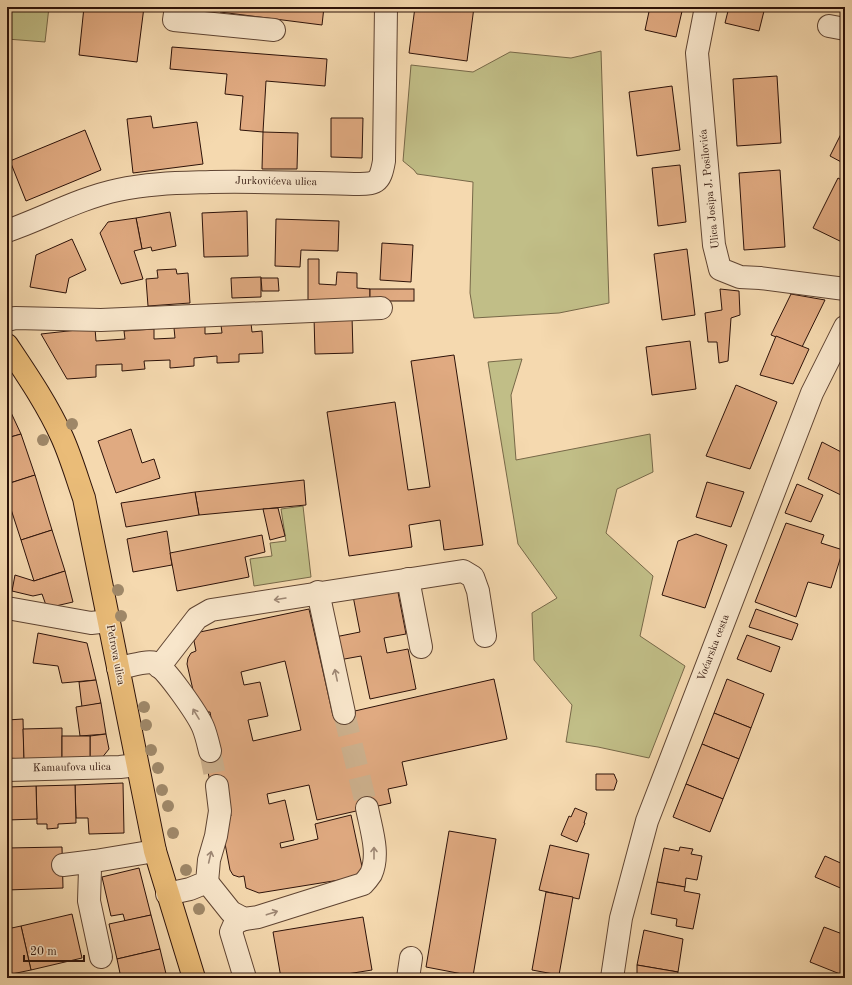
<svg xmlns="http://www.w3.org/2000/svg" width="852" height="985" font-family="'Old Standard TT',serif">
<rect width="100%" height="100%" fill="#f5d9af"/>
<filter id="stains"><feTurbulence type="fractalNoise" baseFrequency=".005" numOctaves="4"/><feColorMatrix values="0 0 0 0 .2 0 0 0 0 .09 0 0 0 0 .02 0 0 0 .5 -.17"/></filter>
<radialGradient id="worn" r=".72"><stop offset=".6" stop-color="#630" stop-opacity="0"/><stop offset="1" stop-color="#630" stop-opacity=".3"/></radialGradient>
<!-- green -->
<g fill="#c1be87" stroke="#776848">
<polygon points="7,7 49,7 45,42 7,39"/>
<polygon points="601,51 609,303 559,313 474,318 470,293 473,182 417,174 414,170 403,161 411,65 473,72 510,52 571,58"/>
<polygon points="522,359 511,395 516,460 650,434 653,472 617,489 606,533 653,576 640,636 685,666 649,758 598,747 566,742 572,705 534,660 532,613 557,598 518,544 488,362"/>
<polygon points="303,506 311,577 254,586 250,559 272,556 270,543 286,541 281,509"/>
</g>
<!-- building -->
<g fill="#e0aa81" stroke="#2d1209" fill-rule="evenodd">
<polygon points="84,7 144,7 137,62 79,55"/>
<polygon points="221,7 324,7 322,25 220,12"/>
<polygon points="415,7 474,7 467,61 409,53"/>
<polygon points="650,7 683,7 676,37 645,30"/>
<polygon points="729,7 765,7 759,31 725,23"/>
<polygon points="172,47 327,59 325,86 266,81 263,132 240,130 243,96 225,94 227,74 170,69"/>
<polygon points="777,76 781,143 737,146 733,79"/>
<polygon points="672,86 680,150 637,156 629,92"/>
<polygon points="151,116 153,128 197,122 203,164 133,173 127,119"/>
<polygon points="331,118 363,118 362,158 331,157"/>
<polygon points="844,128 845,129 845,164 830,156"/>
<polygon points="85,130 101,170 26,201 10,161"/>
<polygon points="263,132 298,133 297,169 262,169"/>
<polygon points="680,165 686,222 658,226 652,168"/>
<polygon points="780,170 785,247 744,250 739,173"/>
<polygon points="838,178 845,182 844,243 813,228"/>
<polygon points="247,211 248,256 204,257 202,213"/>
<polygon points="170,212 176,246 152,251 151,247 142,249 136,218"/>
<polygon points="136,218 142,249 134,251 143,279 121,284 100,233 108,222"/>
<polygon points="276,219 339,221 338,251 301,250 300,267 275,266"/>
<polygon points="72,239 86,270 69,278 66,293 30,287 36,255"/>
<polygon points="382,243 413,245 411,282 380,280"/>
<polygon points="687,249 695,315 662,320 654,254"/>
<polygon points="308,259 319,259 319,284 336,285 337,272 357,273 357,288 370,289 370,301 308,300"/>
<polygon points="176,269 177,274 188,273 190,303 148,306 146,279 158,278 157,270"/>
<polygon points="261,277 261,297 232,298 231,278"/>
<polygon points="261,278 278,278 279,291 262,291"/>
<rect x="370" y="289" width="44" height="12"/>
<polygon points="720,289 739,291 740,315 731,318 728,361 719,363 717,342 708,342 705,313 722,310"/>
<polygon points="791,294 825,300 802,347 771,335"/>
<polygon points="352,316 353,353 315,354 314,317"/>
<polygon points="251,323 252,332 262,331 263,353 239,354 239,362 217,363 217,356 194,358 194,366 170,368 170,360 144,361 145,369 122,371 122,364 96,365 96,377 67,379 41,334 95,328 96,341 125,339 124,331 154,329 154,339 175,338 174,328 205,326 205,334 222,333 221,325"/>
<polygon points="776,336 809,349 793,384 760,375"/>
<polygon points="690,341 696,389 652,395 646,347"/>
<polygon points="454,355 483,545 444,550 440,520 409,525 412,547 349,556 327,412 395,402 408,490 430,487 411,361"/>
<polygon points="736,385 777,402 750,469 706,456"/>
<polygon points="7,404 21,434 7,438"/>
<polygon points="131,429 142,463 154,459 160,478 116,493 98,441"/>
<polygon points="21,434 35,475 7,484 7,438"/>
<polygon points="822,442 845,454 845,497 808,479"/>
<polygon points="35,475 52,530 21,540 7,497 7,484"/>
<polygon points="304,480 306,505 199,515 195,492"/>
<polygon points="707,482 744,492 731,527 696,517"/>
<polygon points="797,484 823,495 811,522 785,513"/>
<polygon points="195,492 199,515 126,527 121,503"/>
<polygon points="278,508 285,536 270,540 263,509"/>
<polygon points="786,523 824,535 821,543 843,550 831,588 808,582 796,617 755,602"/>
<polygon points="52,530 65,571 34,581 21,540"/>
<polygon points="167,531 172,565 133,572 127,539"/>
<polygon points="696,534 727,545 705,608 662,595 678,541"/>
<polygon points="262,535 265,552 245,557 249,577 177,591 170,553"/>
<polygon points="65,571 73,602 47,608 42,594 33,596 12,591 15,575 34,581"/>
<polygon points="397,587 406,634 384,638 387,653 408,649 416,689 370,699 361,656 339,660 335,637 360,632 353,596"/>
<path d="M309 609 333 716 494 679 507 739 402 762 407 785 388 789 391 803 317 820 309 785 267 794 269 804 285 800 294 840 280 843 281 848 318 839 315 824 351 815 364 876 259 893 246 888 244 876 239 877 233 875 230 870 223 833 225 819 231 816 227 795 211 787 204 752 214 734 210 712H204L196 703 187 664 188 658 191 653 196 651 194 641 200 632ZM285 661 301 730 253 741 248 720 268 716 260 682 244 685 241 672Z"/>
<polygon points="756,609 798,624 792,640 749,627"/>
<polygon points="7,626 11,626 7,651"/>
<polygon points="38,633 87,643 96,680 62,683 58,666 33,663"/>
<polygon points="747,635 780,647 771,672 737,659"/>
<polygon points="727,679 764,694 751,728 714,713"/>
<polygon points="96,680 101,703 82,707 79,682"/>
<polygon points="101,703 106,734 80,736 76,707"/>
<polygon points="714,713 751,728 739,759 702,744"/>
<polygon points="23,719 24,759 7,758 7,720"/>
<polygon points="62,728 62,758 24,759 23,729"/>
<polygon points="106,734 109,749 101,759 90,758 90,736"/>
<rect x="62" y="736" width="28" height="22"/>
<polygon points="702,744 739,759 723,799 686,784"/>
<polygon points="596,774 614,774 617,781 614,790 596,790"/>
<polygon points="123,783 124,833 89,834 88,818 76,818 75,785"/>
<polygon points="686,784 723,799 710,832 673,817"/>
<polygon points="75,785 76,823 58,824 58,828 47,829 47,824 37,824 36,786"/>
<polygon points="36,786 37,819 7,820 7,787"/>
<polygon points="575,808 587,813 584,823 585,823 577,842 561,835 569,816 571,817"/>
<polygon points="449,831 496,839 473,976 426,967"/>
<polygon points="550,845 589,854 579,899 539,890"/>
<polygon points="62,847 63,888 7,890 7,848"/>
<polygon points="680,847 693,849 691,854 702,856 697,880 686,878 685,887 657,882 664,848 679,851"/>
<polygon points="825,856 845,865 845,890 815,877"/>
<polygon points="139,868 151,915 125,921 123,914 111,916 102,877"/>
<polygon points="657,882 685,887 684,891 700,894 693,929 676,926 677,919 651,914"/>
<polygon points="546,892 573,897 559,975 532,970"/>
<polygon points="72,914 82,958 31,970 21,926"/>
<polygon points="151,915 160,949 117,959 109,924"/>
<polygon points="363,917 372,970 322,978 281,978 273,932"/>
<polygon points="21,926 31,970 7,975 7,929"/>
<polygon points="824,927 845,935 845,976 810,962"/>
<polygon points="644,930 683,939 678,972 637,965"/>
<polygon points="160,949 167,978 121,978 117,959"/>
<polygon points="637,965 678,972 677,978 637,978"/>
</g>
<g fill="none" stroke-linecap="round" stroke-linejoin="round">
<!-- minor-tunnel -->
<g stroke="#cdb18e" stroke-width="22" stroke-dasharray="22 11" stroke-linecap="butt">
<polyline points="344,713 367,808"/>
<polyline points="210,751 217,786"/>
</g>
<defs>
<g id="minor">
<polyline points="176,7 174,20 274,30"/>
<polyline points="706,7 697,53 714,245 720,269 740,277 760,278 845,289"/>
<polyline points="829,26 845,29"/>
<path d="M7 231C44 218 80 198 118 190 149 183 180 183 211 182 259 181 306 183 354 184 376 184 380 184 384 161L386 7"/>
<polyline points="7,320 15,318 101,320 381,308"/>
<polyline points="408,579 421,647"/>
<polyline points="318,592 344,713"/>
<polyline points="7,608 91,623 109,621"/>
<polyline points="159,667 197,618 211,610 463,571 473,577 478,591 485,636"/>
<path d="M118 668C127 667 146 660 155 663 165 667 198 715 203 727 206 734 208 743 210 751"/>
<polyline points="7,770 120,767 137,765"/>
<polyline points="63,865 95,861"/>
<path d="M207 882 231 912 244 919 258 917 363 884C366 881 369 877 371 874 380 854 371 829 367 808"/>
<polyline points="167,894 190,889 207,882 209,860 216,836 220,811 217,786"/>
<polyline points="244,919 235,923 231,932 245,978"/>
<polyline points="101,957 89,901 90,869 91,864 95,861 155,851"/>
<polyline points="408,978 411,958"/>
<polyline points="612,978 621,918 647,821 812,393 845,327"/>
</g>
<path id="major" d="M7 345C27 375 47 404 62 437 71 457 77 478 84 498L155 851 194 978"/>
</defs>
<!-- minor casing -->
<use href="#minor" stroke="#5f4432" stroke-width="24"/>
<!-- major casing -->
<use href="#major" stroke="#2d1209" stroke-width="24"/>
<!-- minor -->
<use href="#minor" stroke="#f8e6cb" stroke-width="22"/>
<!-- major -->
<use href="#major" stroke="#eabc78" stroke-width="22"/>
</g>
<!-- trees -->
<g fill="#9f8869">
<circle cx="72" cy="424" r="6"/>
<circle cx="43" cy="440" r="6"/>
<circle cx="118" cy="590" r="6"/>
<circle cx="121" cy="616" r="6"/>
<circle cx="144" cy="707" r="6"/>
<circle cx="146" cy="725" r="6"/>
<circle cx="151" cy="750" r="6"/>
<circle cx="158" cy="768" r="6"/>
<circle cx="162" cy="790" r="6"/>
<circle cx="168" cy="806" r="6"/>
<circle cx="173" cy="833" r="6"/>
<circle cx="186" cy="870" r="6"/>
<circle cx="199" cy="909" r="6"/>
</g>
<!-- one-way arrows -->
<defs><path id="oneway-shaft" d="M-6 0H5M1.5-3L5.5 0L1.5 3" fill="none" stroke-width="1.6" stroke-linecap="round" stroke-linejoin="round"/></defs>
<g stroke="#9d8774">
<use href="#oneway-shaft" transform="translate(280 599) rotate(171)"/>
<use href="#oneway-shaft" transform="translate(336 675) rotate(-102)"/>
<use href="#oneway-shaft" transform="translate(196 714) rotate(-121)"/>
<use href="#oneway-shaft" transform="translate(374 853) rotate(-90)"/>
<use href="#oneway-shaft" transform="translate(210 857) rotate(-77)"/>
<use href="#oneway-shaft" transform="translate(272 913) rotate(-18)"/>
</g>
<g text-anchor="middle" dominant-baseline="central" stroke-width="3" stroke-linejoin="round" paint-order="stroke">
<!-- street labels -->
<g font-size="11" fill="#2d1209" stroke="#f8e6cb">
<text transform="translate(276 182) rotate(1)">Jurkovićeva ulica</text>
<text transform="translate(710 189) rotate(-96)">Ulica Josipa J. Posilovića</text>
<text transform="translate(714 648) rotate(-69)">Voćarska cesta</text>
<text transform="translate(115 655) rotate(79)">Petrova ulica</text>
<text transform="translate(72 768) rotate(-1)">Kamaufova ulica</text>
</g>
</g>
<!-- margin -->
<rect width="852" height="985" fill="none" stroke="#f5d9af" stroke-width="24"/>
<rect x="8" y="8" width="836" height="969" fill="none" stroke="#2d1209" stroke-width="2"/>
<rect x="12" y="12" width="828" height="961" fill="none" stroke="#2d1209"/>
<!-- scale -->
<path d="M24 955v6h60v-6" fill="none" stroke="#2d1209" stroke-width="2"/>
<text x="30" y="955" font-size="12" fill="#2d1209" stroke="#f8e6cb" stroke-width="3" paint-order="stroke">20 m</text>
<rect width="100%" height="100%" filter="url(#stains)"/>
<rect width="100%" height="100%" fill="url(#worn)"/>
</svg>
